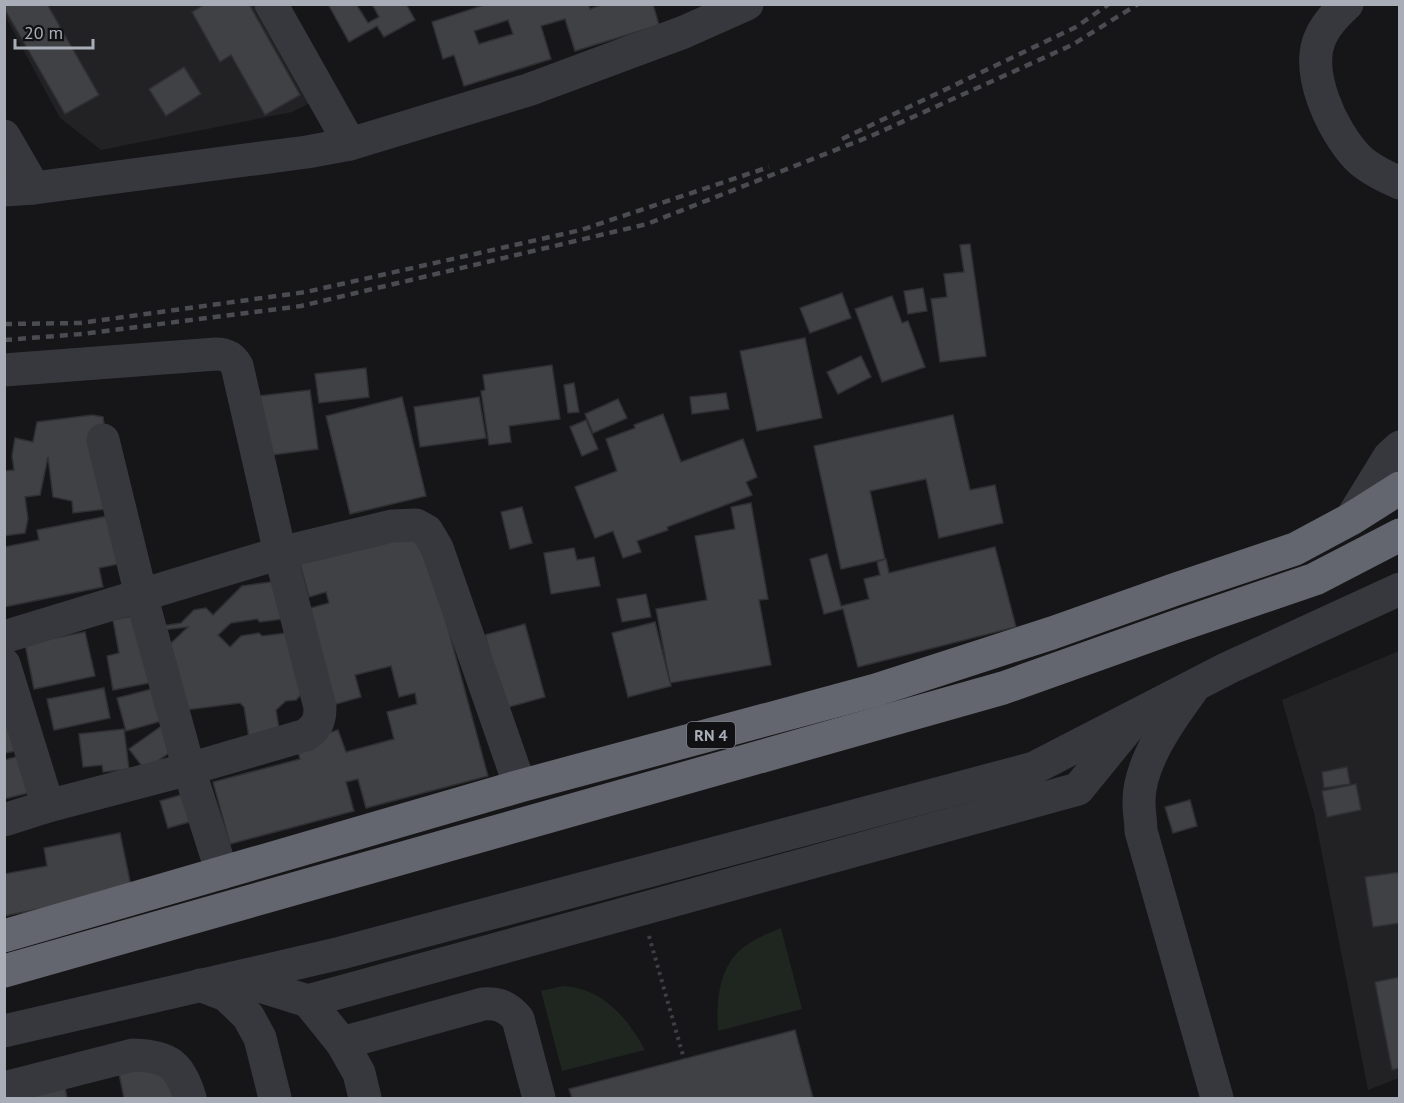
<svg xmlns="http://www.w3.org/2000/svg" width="1404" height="1103" font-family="'PT Sans',sans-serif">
<rect width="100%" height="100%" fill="#161618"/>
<!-- built -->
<g fill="#222225">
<polygon points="4,5 258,5 312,102 292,112 101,150 60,118 5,16"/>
<polygon points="1399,651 1399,1078 1368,1090 1314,813 1282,700"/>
</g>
<!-- green -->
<g fill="#1e261f">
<path d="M781 928 802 1009 718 1031C716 1004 718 971 739 951 751 940 766 934 781 928Z"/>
<path d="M563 986C602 988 627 1017 645 1050L562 1071 541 991Z"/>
</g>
<!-- building -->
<g fill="#404145" stroke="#303034" stroke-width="1.5" fill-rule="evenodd">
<polygon points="4,4 47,4 99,95 65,114 4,8"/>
<polygon points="201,4 249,4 300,95 265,115 231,55 220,62 192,12 202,6"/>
<polygon points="328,4 356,4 368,23 379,17 372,4 406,4 415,20 384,37 377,26 349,42"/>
<path d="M487 4H589L590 9 604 4H653L659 25 575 51 565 19 541 26 551 59 464 86 454 55 443 59 432 22ZM508 20 513 34 479 44 474 31Z"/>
<polygon points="184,67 201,94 166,116 149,89"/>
<polygon points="970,244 986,356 940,362 931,299 947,297 944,274 964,272 960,245"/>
<polygon points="923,288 927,311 908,314 904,291"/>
<polygon points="842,293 851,318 810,333 800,308"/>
<polygon points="892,296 902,323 908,321 925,367 882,382 855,309"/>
<polygon points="805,338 822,418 757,431 740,351"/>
<polygon points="861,356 871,377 838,394 827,372"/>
<polygon points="552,365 560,419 509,426 511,442 489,445 481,391 485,390 483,375"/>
<polygon points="366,368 369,397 319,403 315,374"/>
<polygon points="574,383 579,412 568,413 564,385"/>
<polygon points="310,390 318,449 256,457 249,397"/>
<polygon points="726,393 729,409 692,414 690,397"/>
<polygon points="402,397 426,496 350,514 326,416"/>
<polygon points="479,397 486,438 420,447 414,407"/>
<polygon points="618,399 627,418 593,433 585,414"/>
<polygon points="663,414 681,462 743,439 757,477 746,482 752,495 667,527 668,530 637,541 641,552 623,558 613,531 595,538 575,487 617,471 606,439 635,428 634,425"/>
<polygon points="92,415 103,417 115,508 73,513 72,501 53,497 48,457 40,495 25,497 28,519 25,533 4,536 4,471 14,470 12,456 15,438 33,442 37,422"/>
<polygon points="953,415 970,490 995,485 1003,523 939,538 926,479 870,491 885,559 841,569 814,446"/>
<polygon points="586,420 598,449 582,456 570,427"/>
<polygon points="751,503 768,599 759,600 771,665 670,683 656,609 707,600 695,536 735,529 731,507"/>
<polygon points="522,507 532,543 510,549 501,512"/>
<polygon points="118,514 128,562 99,568 103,587 4,607 4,547 39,540 37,530"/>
<polygon points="422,532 488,776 366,808 358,779 346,782 354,811 230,844 213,782 300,759 296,743 338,730 346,752 394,739 387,712 417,704 415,693 399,697 391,666 355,675 361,697 329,706 303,610 329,603 326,592 309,597 300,564"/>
<polygon points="995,547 1016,627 858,667 843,609 824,614 810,559 827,554 841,606 869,599 864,579 880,575 877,562 886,559 889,573"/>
<polygon points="574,548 577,560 594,557 600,586 551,594 544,553"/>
<polygon points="284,580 290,618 260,622 257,619 231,623 218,635 230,647 241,636 259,633 262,636 303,631 311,684 296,700 286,701 276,710 280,734 249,738 244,707 240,703 178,711 169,645 188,627 162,630 162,626 181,623 194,610 206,608 213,615 242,586"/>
<polygon points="646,594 651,617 622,622 617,599"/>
<polygon points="146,613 160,681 113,690 107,656 119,653 113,620"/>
<polygon points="655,622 671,686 628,697 612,633"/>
<polygon points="525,624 545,697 505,708 485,635"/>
<polygon points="85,632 95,676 34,689 25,644"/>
<polygon points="163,686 172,718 126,731 117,698"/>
<polygon points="104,688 110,718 54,730 47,699"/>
<polygon points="4,717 23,750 4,753"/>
<polygon points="170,720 186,741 145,770 129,749"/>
<polygon points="124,729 129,769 103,772 102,765 83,767 79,734"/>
<polygon points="27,754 36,791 4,799 4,760"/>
<polygon points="1347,767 1350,784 1324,788 1322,772"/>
<polygon points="1356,784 1361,810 1327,817 1322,791"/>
<polygon points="184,794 193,821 168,828 160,801"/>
<polygon points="1190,800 1197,826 1173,833 1165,807"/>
<polygon points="120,833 132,891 4,916 4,874 47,866 44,848"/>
<polygon points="1400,872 1400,923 1373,927 1365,877"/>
<polygon points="1400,977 1400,1068 1392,1070 1375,982"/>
<polygon points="795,1030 813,1098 572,1098 569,1089"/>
<polygon points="179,1057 187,1098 124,1098 118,1069"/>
<polygon points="65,1087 67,1098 4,1098"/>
</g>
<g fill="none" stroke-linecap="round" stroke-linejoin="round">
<!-- path -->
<polyline stroke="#3d3f44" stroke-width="4" stroke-dasharray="3 4.5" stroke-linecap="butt" points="649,936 684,1059"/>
<!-- minor -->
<g stroke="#37383d" stroke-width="33">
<polyline points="271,4 350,144"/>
<path d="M1347 4C1336 14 1327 23 1321 36 1304 71 1332 130 1356 156 1366 167 1386 177 1400 183"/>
<polyline points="4,136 34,188"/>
<polyline points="4,190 34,188 307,152 350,144 528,90 684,32 747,4"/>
<path d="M4 370 216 354C226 354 232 357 237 366L280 553 320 707C320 721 317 727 306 735L189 769 48 806 4 820"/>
<polyline points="103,440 141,595 189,769 222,873"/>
<polyline points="1351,519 1389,457 1400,447"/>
<polyline points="4,637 280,553 392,526 416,525 427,531 437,548 520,786"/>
<polyline points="4,664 48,806"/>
<path d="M1192 690C1170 720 1138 764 1139 803 1139 812 1141 822 1141 831L1217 1098"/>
<polyline points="234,978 308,1001 1078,789 1131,724"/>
<polyline points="200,985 226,995 248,1016 260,1038 275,1098"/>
<polyline points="308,1001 342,1043 359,1073 365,1098"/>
<polyline points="4,1031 341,953 1034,768 1228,668 1400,589"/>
<path d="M342 1043 483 1004C499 1003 508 1007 518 1019L539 1098"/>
<path d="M4 1088 133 1055C168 1056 180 1064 190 1098"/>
</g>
<!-- highway -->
<g stroke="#63666e" stroke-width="33">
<polyline points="4,936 520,786 876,690 1052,633 1176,589 1295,549 1351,519 1400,488"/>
<polyline points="4,971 1003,688 1180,625 1315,579 1400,535"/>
</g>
<!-- rail -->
<g stroke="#4a4c52" stroke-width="4.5" stroke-dasharray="8 6" stroke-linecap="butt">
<polyline points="842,139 1076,27 1109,4"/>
<polyline points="4,324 80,323 306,292 581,230 769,167"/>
<polyline points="4,340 82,334 301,306 647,224 871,136 1072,45 1138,4"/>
</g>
</g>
<g text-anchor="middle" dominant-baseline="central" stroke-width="5" stroke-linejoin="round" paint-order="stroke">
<!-- shield labels -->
<rect fill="#111113" stroke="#7b7e86" stroke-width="1.5" x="687" y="722" width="48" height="26" rx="4.5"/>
<g font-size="16" font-weight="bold" fill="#a8adb8">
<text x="711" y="735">RN 4</text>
</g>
</g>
<!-- border -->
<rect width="1404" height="1103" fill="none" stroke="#a8adb8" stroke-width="12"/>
<!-- scale -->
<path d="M15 39v9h78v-9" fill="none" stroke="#a8adb8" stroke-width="3"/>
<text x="24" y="39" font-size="18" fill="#a8adb8" stroke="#111113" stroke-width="4.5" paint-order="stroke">20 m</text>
</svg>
